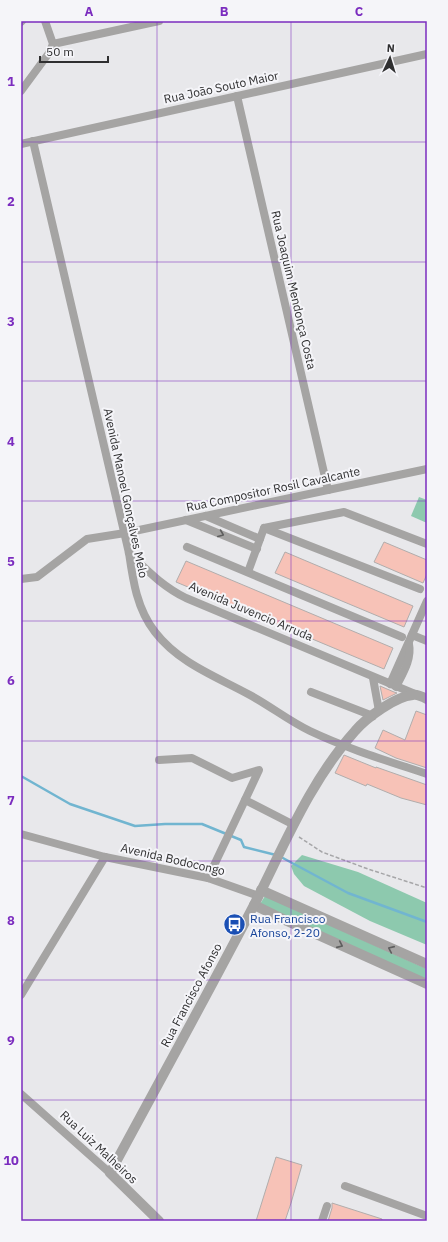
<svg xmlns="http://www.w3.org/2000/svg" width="448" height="1242" font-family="'IBM Plex Sans',sans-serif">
<rect width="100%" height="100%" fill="#e8e8eb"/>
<!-- green -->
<g fill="#8dc9ae">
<polygon points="419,497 427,500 427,523 411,516"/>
<polygon points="302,855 358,872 427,903 427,945 370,921 304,886 294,874 291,866"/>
<polygon points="265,896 427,969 427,980 260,904"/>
</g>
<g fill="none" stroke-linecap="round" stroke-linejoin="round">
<!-- stream -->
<g stroke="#71b5d0" stroke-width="2.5">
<polyline points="21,776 70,804 135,826 165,824 202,824 241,840 244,847 276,855"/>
<polyline points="281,857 348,893 427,922"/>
</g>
</g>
<!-- building -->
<g fill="#f7c2b7" stroke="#b1adac">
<polygon points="384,542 427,560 427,574 423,583 374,562"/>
<polygon points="285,552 413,606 404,627 275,573"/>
<polygon points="186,561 393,648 384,669 176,582"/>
<polygon points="380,686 394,692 397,693 383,700"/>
<polygon points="416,711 427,715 427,768 396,758 375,748 383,730 405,740"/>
<polygon points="344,755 376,768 376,767 427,785 427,805 401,798 367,784 366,786 335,773"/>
<polygon points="276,1157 302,1165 291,1203 285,1221 256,1221"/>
<polygon points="332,1203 382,1219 382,1221 328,1221 332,1208"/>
</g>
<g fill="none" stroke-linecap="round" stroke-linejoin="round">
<!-- path -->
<polyline stroke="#a6a6a8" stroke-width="1.5" stroke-dasharray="4 2" stroke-linecap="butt" points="299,837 322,852 368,869 427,888"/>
<!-- minor -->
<g stroke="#a5a4a3" stroke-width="8">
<polyline points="21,22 22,21"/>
<polyline points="53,44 159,21"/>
<polyline points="21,91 49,53 53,44 45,21"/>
<polyline points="237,96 328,490"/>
<path d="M33 141 129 553C133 581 137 609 155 632 179 663 215 676 248 694 269 705 289 721 310 731 348 749 388 761 427 774"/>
<polyline points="21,144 427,54"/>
<polyline points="206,516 260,539"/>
<polyline points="186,520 257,549"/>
<polyline points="264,528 420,589"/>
<polyline points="187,547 402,637"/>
<path d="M129 553C148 571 162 586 186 598L415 694"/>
<polyline points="248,572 264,528 344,512 427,544"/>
<polyline points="21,579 37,577 87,539 125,533 427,469"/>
<polyline points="412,635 427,641"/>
<polyline points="373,678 379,711"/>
<polyline points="390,684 427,601"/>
<path d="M396 687C403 673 412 659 409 644"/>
<polyline points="311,692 373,716"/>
<polyline points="159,760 192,758 232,778 259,770 245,800"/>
<polyline points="21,834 105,857 208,878 259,896"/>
<polyline points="208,878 245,800 294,825"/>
<polyline points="21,995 105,857"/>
<polyline points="21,1094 110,1173"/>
<polyline points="345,1186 427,1216"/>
<polyline points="322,1221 327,1206"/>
</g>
<!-- tertiary -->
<g stroke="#a5a4a3" stroke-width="10">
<polyline points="261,890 427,964"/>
<polyline points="254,905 287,921 427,984"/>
<path d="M159 1221 110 1173C158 1084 207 995 254 905 284 846 310 781 355 731 366 718 396 696 413 695 417 694 423 697 427 699"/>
</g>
</g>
<!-- one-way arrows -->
<defs><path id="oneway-chevron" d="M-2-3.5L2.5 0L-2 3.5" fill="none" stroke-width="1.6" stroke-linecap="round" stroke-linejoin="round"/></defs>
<g stroke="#5e5e5e">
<use href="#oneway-chevron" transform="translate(221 534) rotate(22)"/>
<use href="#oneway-chevron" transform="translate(340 945) rotate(24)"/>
<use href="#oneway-chevron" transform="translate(391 949) rotate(-156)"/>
</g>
<!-- grid -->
<path fill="none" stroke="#7b2cbf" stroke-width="1" stroke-opacity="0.55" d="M157 21V1221M291 21V1221M21 142H427M21 262H427M21 381H427M21 501H427M21 621H427M21 741H427M21 861H427M21 980H427M21 1100H427"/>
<!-- icons -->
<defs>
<symbol id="bus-disc" viewBox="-11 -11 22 22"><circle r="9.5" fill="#1a4fb4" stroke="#f5f5f9"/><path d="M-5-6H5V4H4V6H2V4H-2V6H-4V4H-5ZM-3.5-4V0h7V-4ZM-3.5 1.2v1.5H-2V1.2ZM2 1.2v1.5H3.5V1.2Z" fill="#fff"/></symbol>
</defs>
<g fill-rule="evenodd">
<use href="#bus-disc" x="222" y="912" width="25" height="25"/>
</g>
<g text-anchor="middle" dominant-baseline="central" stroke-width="4" stroke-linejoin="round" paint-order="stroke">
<!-- street labels -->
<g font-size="12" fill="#2f2f30" stroke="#f5f5f9">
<text transform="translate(221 87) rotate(-12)">Rua João Souto Maior</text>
<text transform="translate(294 290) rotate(77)">Rua Joaquim Mendonça Costa</text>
<text transform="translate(273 489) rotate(-12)">Rua Compositor Rosil Cavalcante</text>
<text transform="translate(126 493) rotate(78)">Avenida Manoel Gonçalves Melo</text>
<text transform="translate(251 611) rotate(23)">Avenida Juvencio Arruda</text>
<text transform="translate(173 859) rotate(13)">Avenida Bodocongo</text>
<text transform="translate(191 995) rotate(-62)">Rua Francisco Afonso</text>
<text transform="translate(99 1147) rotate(43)">Rua Luiz Malheiros</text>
</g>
<!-- transit labels -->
<g font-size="12" fill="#164399" stroke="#f5f5f9" text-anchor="start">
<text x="250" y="918">Rua Francisco<tspan x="250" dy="14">Afonso, 2-20</tspan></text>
</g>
</g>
<!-- border -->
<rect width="448" height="1242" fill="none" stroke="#f5f5f9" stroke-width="44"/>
<!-- north arrow -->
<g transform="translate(390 58) rotate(4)" stroke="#f5f5f9" stroke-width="3" paint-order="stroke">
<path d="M0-3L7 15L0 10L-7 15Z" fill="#2f2f30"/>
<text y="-6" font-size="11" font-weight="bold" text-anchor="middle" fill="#2f2f30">N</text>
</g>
<!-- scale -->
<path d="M40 56v6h68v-6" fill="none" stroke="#2f2f30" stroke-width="2"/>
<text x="46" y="56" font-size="12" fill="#2f2f30" stroke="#f5f5f9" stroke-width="3" paint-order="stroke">50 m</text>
<rect x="22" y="22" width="404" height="1198" fill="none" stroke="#7b2cbf" stroke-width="1.5"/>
<g font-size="13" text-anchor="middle" font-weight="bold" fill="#7b2cbf">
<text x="89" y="16">A</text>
<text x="224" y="16">B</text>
<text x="359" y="16">C</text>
<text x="11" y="86">1</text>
<text x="11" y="206">2</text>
<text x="11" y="326">3</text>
<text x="11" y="446">4</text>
<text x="11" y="566">5</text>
<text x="11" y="685">6</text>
<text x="11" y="805">7</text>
<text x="11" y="925">8</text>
<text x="11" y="1045">9</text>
<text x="11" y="1165">10</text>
</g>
</svg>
